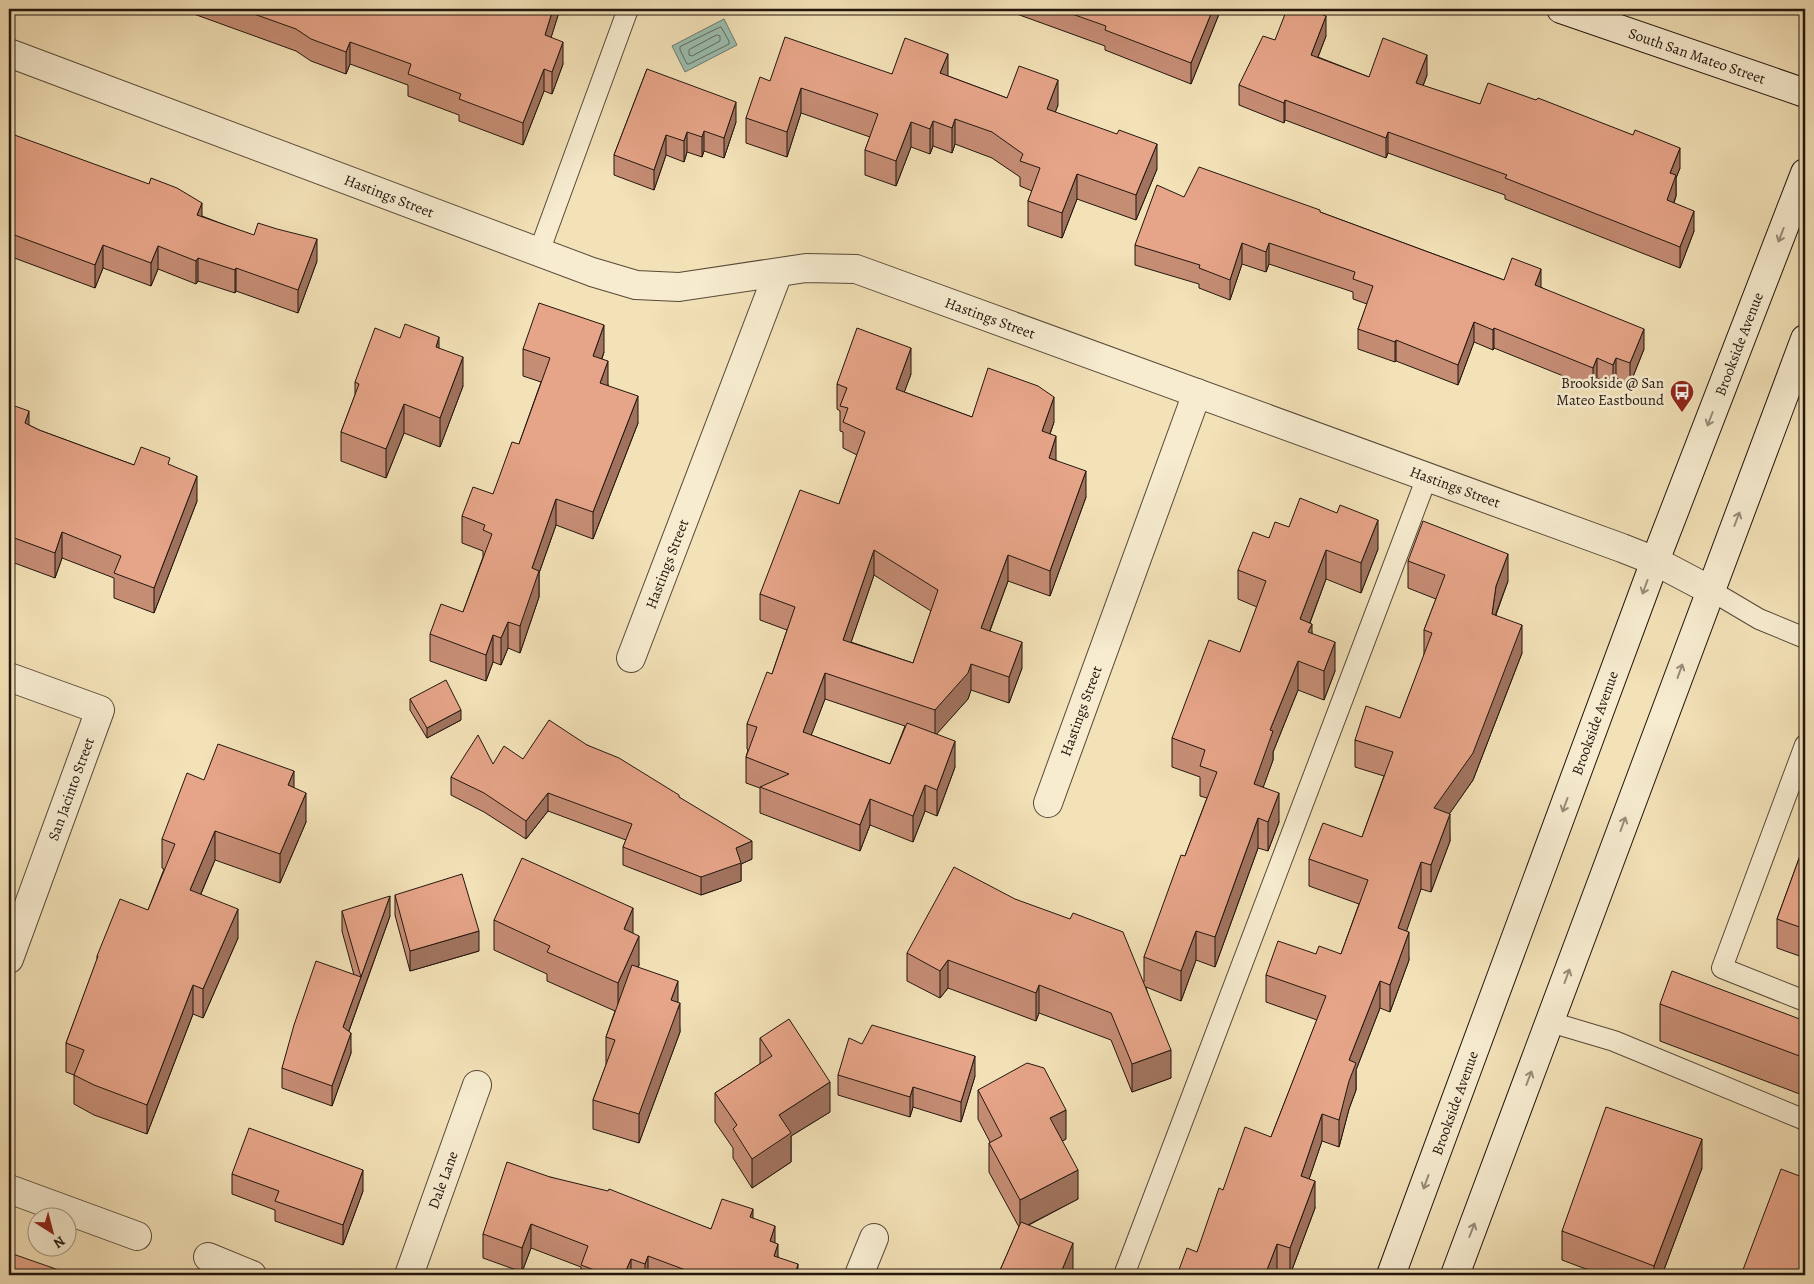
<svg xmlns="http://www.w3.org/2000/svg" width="1814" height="1284" font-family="Alegreya,serif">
<rect width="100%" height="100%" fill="#f3e1b7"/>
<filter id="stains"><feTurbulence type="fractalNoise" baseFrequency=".004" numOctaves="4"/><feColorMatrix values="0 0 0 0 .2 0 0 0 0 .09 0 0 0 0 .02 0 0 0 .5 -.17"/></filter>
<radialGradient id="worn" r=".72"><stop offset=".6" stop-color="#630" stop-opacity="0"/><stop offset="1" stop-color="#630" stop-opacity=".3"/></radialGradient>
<!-- water -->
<polygon fill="#9bbeaf" stroke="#6b7b6f" points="724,19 737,45 685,72 672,46"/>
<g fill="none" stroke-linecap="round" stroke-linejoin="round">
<!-- shore -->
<g stroke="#5e6a5e" stroke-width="1">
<polygon points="721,27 729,41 729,44 689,64 687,64 680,50 680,47"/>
<polygon points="717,35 720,36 720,41 692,56 689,55 689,50"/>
</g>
<defs>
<g id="lane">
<polyline points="539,252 628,9"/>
<polyline points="1710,590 1759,619 1805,638"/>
<polyline points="1805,745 1722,968 1805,1001"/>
<polyline points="1550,1022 1614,1041 1805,1120"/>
<polyline points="1124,1275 1427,477"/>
</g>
<g id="street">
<polyline points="9,53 592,272 636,285 679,287 806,268 856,269 1622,548 1655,561 1710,590"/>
<polyline points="631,658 778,273"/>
<polyline points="9,677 100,710 9,959"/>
<polyline points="1048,803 1197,393"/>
<polyline points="9,1189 137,1236"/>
<polyline points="208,1257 252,1275"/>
<polyline points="409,1275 477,1085"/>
<polyline points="859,1275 874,1238"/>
</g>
<g id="secondary">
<polyline points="1561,9 1805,93"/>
<polyline points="1391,1275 1655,561 1805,173"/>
<path d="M1455 1275C1572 963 1687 650 1805 339"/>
</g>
</defs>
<!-- lane casing -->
<use href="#lane" stroke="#564938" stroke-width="22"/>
<!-- street casing -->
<use href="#street" stroke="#564938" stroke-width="30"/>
<!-- secondary casing -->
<use href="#secondary" stroke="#22160e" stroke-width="30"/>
<!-- lane -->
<use href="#lane" stroke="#f7ecd0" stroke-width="20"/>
<!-- street -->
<use href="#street" stroke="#f7ecd0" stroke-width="28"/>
<!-- secondary -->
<use href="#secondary" stroke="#f7ecd0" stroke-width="28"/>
</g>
<!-- wall -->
<g fill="#c68d75" stroke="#22160e" fill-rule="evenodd">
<polygon points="180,9 560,9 551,37 563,64 552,94 544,91 523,145 459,121 459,115 408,96 408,85 350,64 346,74 311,61 296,51"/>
<polygon points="1003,9 1221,9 1191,84 1105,50 1105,46"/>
<polygon points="1326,36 1318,57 1369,77 1427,75 1423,86 1680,168 1676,178 1676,196 1674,203 1694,231 1680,268 1505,199 1505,195 1388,153 1386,158 1285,120 1284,123 1239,105 1239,85 1275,40"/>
<polygon points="647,69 736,122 724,158 704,151 702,157 687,152 684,162 666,155 654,190 614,175 614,155"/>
<polygon points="892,74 948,76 1007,98 1058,105 1055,112 1157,169 1136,220 1077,199 1062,238 1028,226 1028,201 1032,191 1020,186 1020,177 992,158 955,144 952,153 933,146 930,154 911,147 896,186 865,175 865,150 870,137 801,113 787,157 746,143 746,118 770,81"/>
<polygon points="9,133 202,216 317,261 298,313 236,291 235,293 198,281 196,284 158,269 151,286 103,268 95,288 9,256"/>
<polygon points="1184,197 1320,212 1504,280 1541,287 1644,349 1630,384 1616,378 1613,385 1597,378 1593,388 1494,348 1493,350 1474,342 1458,385 1396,361 1395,362 1358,349 1358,329 1367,304 1353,299 1353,292 1269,264 1266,272 1242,264 1230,300 1199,288 1199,284 1135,265 1135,245"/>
<polygon points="400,338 439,348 463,386 440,447 404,433 386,478 341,461 341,432 355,395 355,382"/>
<polygon points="523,349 604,352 602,359 608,385 638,423 593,539 556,525 539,573 539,597 520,653 508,648 501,665 493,662 486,681 430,661 430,634 463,612 483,557 483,551 462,543 462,516 493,494 519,444 541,382 523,376"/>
<path d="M911 374 904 392 972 417 1054 422 1050 434 1056 461 1086 497 1050 596 1008 581 990 631 1022 668 1009 703 971 690 968 699 936 734 955 767 937 816 925 811 913 842 870 825 860 851 760 813V788L746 783V757L748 750 747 749V724L772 674 787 630 760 620V594L839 504 857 455 843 448V432L840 431V411L837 409V384ZM874 575 931 611 913 663 851 642ZM825 699 905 726 890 764 811 735Z"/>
<polygon points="9,404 29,425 39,430 134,465 170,465 197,501 154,613 114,598 114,578 62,558 55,578 9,561"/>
<polygon points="1289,527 1378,549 1361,593 1326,579 1310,623 1312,633 1335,671 1324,700 1298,690 1273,752 1273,760 1263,787 1279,822 1268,851 1258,848 1215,967 1196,960 1181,1001 1146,987 1171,1078 1132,1092 1111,1040 1039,1013 1036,1021 948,988 940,998 907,981 907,953 1144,982 1144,957 1185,856 1207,798 1200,796 1200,777 1172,767 1172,738 1240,652 1257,607 1238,599 1238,570 1269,538"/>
<polygon points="1408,561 1508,581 1496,615 1522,653 1473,780 1449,814 1450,841 1431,892 1421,889 1406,931 1409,960 1390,1012 1380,1008 1356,1070 1356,1090 1349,1109 1339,1147 1322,1141 1309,1179 1315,1208 1290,1275 1289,1275 1277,1271 1197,1252 1223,1190 1271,1137 1317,1020 1266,1002 1266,975 1316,954 1341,954 1359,904 1309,886 1309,859 1362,837 1384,776 1355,767 1355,740 1400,718 1424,656 1424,630 1436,599 1408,588"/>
<polygon points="410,699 461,720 427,738 410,710"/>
<polygon points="587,745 679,797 752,859 741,864 741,881 701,895 623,865 623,847 626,840 548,811 526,839 484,812 451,795 451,777 493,764 523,759"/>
<polygon points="204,780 294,788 306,822 280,883 215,860 201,894 238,938 203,1018 193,1014 147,1134 94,1115 74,1104 74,1075 66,1072 66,1043 97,960 97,956 148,910 164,869 162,868 162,839"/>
<polygon points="1805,842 1805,958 1777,948 1777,919"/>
<polygon points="395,895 479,951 410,971 395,915"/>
<polygon points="342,911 390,916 349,1031 351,1053 332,1106 282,1088 282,1068 354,975 342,931"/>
<polygon points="494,920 633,933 639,965 638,967 678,1002 680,1032 639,1143 593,1129 593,1100 606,1065 606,1037 615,1011 547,981 547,974 494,950"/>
<polygon points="1660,1004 1805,1021 1805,1096 1660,1041"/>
<polygon points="760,1038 830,1112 791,1136 791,1162 752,1188 733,1158 733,1148 715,1122 715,1093 760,1064"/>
<polygon points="862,1044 975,1076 961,1122 913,1107 910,1117 838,1095 838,1075"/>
<polygon points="978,1090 1066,1139 1062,1141 1078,1199 1029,1225 1073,1268 1070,1275 998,1275 1019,1227 989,1172 989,1143 990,1142 978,1119"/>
<polygon points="1702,1168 1662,1275 1602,1275 1562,1260 1562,1231"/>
<polygon points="232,1174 363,1191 343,1245 275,1221 275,1210 232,1194"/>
<polygon points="550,1177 711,1229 753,1218 775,1243 778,1257 798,1275 581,1275 581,1267 531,1248 522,1272 483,1258 483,1234"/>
</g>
<!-- shaded-wall -->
<g fill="#a1735f" stroke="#22160e">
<polygon points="553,9 560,9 545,57 545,35"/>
<polygon points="1213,9 1221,9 1191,84 1191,63"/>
<polygon points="1326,16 1326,36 1311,75 1311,55"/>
<polygon points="350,42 350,64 346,74 346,52"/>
<polygon points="563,42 563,64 552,94 552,72"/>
<polygon points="948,54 948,79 940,73"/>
<polygon points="1427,55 1427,75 1416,104 1416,83"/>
<polygon points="544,69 544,91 523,145 523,123"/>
<polygon points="1058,80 1058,105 1047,134 1047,109"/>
<polygon points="801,88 801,113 787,157 787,132"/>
<polygon points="1285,100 1285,120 1284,123 1284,103"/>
<polygon points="736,102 736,122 724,158 724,138"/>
<polygon points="955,119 955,144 952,153 952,128"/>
<polygon points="933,121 933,146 930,154 930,129"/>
<polygon points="911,122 911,147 896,186 896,161"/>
<polygon points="704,131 704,151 702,157 702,137"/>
<polygon points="687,132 687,152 684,162 684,141"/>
<polygon points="1388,132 1388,153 1386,158 1386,138"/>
<polygon points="666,135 666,155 654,190 654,170"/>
<polygon points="1157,144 1157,169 1136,220 1136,195"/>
<polygon points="1680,148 1680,168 1676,178 1676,196 1667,220 1667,200 1670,173"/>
<polygon points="1077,174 1077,199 1062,238 1062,213"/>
<polygon points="202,203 202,225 197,215"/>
<polygon points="1694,211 1694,231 1680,268 1680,247"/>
<polygon points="317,239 317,261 298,313 298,290"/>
<polygon points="1242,243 1242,264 1230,300 1230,280"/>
<polygon points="1269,243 1269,264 1266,272 1266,252"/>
<polygon points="103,245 103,268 95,288 95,265"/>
<polygon points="158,246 158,269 151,286 151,263"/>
<polygon points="198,258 198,281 196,284 196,261"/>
<polygon points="236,268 236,291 235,293 235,270"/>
<polygon points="1541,269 1541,289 1535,285"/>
<polygon points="1474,322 1474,342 1458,385 1458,365"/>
<polygon points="604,325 604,352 593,383 593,356"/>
<polygon points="1494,328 1494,348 1493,350 1493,330"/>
<polygon points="1644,329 1644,349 1630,384 1630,363"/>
<polygon points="439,337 439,366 436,347"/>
<polygon points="1396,340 1396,361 1395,362 1395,342"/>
<polygon points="911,348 911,374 896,415 896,389"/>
<polygon points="463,357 463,386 440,447 440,418"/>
<polygon points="1597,358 1597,378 1593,388 1593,368"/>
<polygon points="1616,358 1616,378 1613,385 1613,365"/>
<polygon points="608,361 608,388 600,383"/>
<polygon points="638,396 638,423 593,539 593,512"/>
<polygon points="1054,397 1054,422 1042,456 1042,431"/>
<polygon points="404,404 404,433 386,478 386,449"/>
<polygon points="29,411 29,436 25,423"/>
<polygon points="1056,436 1056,462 1049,458"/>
<polygon points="1086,471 1086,497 1050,596 1050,571"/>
<polygon points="197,476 197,501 154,613 154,588"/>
<polygon points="556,499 556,525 539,573 539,597 520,653 520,626 532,568"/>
<polygon points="1378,520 1378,549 1361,593 1361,563"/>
<polygon points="62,532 62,558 55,578 55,553"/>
<polygon points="874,550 874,575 843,666 843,640"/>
<polygon points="1326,550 1326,579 1300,649 1300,619"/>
<polygon points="1508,554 1508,581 1496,613 1492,641 1492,614 1496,586"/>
<polygon points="1008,555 1008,581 981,654 981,628"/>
<polygon points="508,622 508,648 501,665 501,638"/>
<polygon points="1312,624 1312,653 1308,632"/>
<polygon points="1522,625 1522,653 1473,780 1434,836 1434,808"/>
<polygon points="493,635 493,662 486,681 486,655"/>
<polygon points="1022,642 1022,668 1009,703 1009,677"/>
<polygon points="1335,642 1335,671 1324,700 1324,671"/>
<polygon points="1298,661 1298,690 1273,752 1273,760 1254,813 1254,784 1270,730"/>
<polygon points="971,664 971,690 968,699 935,736 935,710"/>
<polygon points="825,673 825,699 803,757 803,732"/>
<polygon points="461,710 461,720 427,738 427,728"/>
<polygon points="955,741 955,767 937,816 937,790"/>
<polygon points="294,771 294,800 288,785"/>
<polygon points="925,785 925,811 913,842 913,816"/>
<polygon points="306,793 306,822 280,883 280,854"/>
<polygon points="548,793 548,811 526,839 526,821"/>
<polygon points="1279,793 1279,822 1268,851 1268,822"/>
<polygon points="870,799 870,825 860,851 860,825"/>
<polygon points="1450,814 1450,841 1431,892 1431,865"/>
<polygon points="1258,818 1258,848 1215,967 1215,937"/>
<polygon points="215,831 215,860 190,919 190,890"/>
<polygon points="752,841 752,859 741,864 741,881 701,895 701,877 736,848"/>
<polygon points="1421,862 1421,889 1398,956 1398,928"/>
<polygon points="390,896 390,916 343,1047 343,1027"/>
<polygon points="633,908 633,938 624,929"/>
<polygon points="238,909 238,938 203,1018 203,989"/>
<polygon points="479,931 479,951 410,971 410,951"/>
<polygon points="1196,931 1196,960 1181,1001 1181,971"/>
<polygon points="1409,932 1409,960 1390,1012 1390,985"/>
<polygon points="639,936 639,965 618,1012 618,983"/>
<polygon points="948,960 948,988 940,998 940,971"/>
<polygon points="678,981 678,1009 680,1003 680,1032 639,1143 639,1114 671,1000"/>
<polygon points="1380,981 1380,1008 1356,1070 1356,1090 1349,1109 1339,1147 1339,1120 1349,1060"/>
<polygon points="193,985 193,1014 147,1134 147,1105"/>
<polygon points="1039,985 1039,1013 1036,1021 1036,993"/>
<polygon points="351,1033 351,1053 332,1106 332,1086"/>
<polygon points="1171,1050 1171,1078 1132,1092 1132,1064"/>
<polygon points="975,1056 975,1076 961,1122 961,1102"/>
<polygon points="830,1082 830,1112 791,1136 791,1162 752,1188 752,1159 779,1115"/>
<polygon points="913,1087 913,1107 910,1117 910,1097"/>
<polygon points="1066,1110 1066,1139 1050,1148 1050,1118"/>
<polygon points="1322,1114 1322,1141 1301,1203 1301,1176"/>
<polygon points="1702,1139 1702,1168 1662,1275 1654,1275 1654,1266"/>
<polygon points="363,1170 363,1191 343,1245 343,1225"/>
<polygon points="1078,1170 1078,1199 1020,1229 1020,1200"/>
<polygon points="1315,1181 1315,1208 1290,1275 1290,1248"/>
<polygon points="753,1209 753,1233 750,1217"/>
<polygon points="531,1224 531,1248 522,1272 522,1248"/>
<polygon points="775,1226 775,1250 770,1241"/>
<polygon points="1073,1243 1073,1268 1070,1275 1060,1275"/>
<polygon points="778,1244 778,1268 774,1256"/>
<polygon points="1277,1244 1277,1271 1275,1275 1265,1275"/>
<polygon points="648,1256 648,1275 645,1275 645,1264"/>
<polygon points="631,1259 631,1275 624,1275"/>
<polygon points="798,1264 798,1275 795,1275"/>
</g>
<!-- building -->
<g fill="#e6a488" stroke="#22160e" fill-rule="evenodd">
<polygon points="240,9 553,9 545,35 563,42 552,72 544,69 523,123 459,99 461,94 408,74 411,64 350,42 346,52 311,39 296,29"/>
<polygon points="1058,9 1213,9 1191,63 1105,30 1106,26"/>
<polygon points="1287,9 1309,9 1326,16 1311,55 1369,77 1383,38 1427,55 1416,83 1480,104 1488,83 1536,100 1538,98 1633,135 1635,130 1680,148 1670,173 1676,175 1667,200 1694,211 1680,247 1505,178 1507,175 1388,132 1386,138 1285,100 1284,103 1239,85 1263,36 1275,40"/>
<polygon points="785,37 892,74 905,38 948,54 940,73 1007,98 1019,66 1058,80 1047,109 1117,134 1119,130 1157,144 1136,195 1077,174 1062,213 1028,201 1040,168 1020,161 1023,154 992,132 955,119 952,128 933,121 930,129 911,122 896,161 865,150 878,114 801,88 787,132 746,118 760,77 770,81"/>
<polygon points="647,69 736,102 724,138 704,131 702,137 687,132 684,141 666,135 654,170 614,155"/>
<polygon points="9,133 149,184 151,178 177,188 202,203 197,215 254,235 258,223 277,229 317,239 298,290 236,268 235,270 198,258 196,261 158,246 151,263 103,245 95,265 9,233"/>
<polygon points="1199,167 1320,210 1320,212 1504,280 1512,258 1541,269 1535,285 1644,329 1630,363 1616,358 1613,365 1597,358 1593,368 1494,328 1493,330 1474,322 1458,365 1396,340 1395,342 1358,329 1373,286 1353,279 1355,272 1269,243 1266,252 1242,243 1230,280 1199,268 1200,265 1135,245 1157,185 1184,197"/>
<polygon points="539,303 604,325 593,356 608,361 600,383 638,396 593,512 556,499 532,568 539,571 520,626 508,622 501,638 493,635 486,655 430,634 441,604 463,612 492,534 483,530 485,525 462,516 473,487 493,494 512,442 519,444 550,358 523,349"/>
<polygon points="405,324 439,337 436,347 463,357 440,418 404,404 386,449 341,432 359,384 355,382 375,328 400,338"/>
<path d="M857 328 911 348 896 389 972 417 988 368 1038 386 1054 397 1042 431 1056 436 1049 458 1086 471 1050 571 1008 555 981 628 1022 642 1009 677 971 664 968 673 935 710 825 673 803 732 890 764 907 723 955 741 937 790 925 785 913 816 870 799 860 825 760 787 789 774 746 757 757 727 747 724 767 672 772 674 795 607 760 594 800 490 839 504 865 432 843 422 848 408 840 406 847 388 837 384ZM874 550 938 590 913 663 843 640Z"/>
<polygon points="9,404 29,411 25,423 39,430 134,465 141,447 170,458 168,464 197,476 154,588 114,573 121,556 62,532 55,553 9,536"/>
<polygon points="1300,498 1337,513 1340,505 1378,520 1361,563 1326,550 1300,619 1312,624 1308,632 1335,642 1324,671 1298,661 1270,730 1273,731 1254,784 1279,793 1268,822 1258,818 1215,937 1196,931 1181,971 1144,957 1181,855 1185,856 1217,772 1200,766 1205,750 1172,738 1209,640 1240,652 1266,581 1238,570 1253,532 1269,538 1275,522 1289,527"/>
<polygon points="1423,521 1508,554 1496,586 1492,614 1522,625 1473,753 1434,808 1450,814 1431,865 1421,862 1398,928 1409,932 1390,985 1380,981 1349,1060 1356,1063 1349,1081 1339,1120 1322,1114 1301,1176 1315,1181 1290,1248 1277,1244 1265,1275 1177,1275 1187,1248 1197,1252 1219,1188 1223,1190 1245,1127 1271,1137 1326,996 1266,975 1278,941 1316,954 1319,946 1341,954 1368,880 1309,859 1323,823 1362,837 1393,752 1355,740 1366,706 1400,718 1432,633 1424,630 1445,575 1408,561"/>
<polygon points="446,680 461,710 427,728 410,699"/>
<polygon points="549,720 587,745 619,758 679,795 679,797 752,841 736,848 741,863 701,877 623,847 632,824 548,793 526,821 484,793 451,777 478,735 493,764 504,746 523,759"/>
<polygon points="218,744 294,771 288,785 306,793 280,854 215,831 190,890 238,909 203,989 193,985 147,1105 94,1085 74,1075 84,1050 66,1043 98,956 97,956 120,899 148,910 175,844 162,839 187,773 204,780"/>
<polygon points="1805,842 1805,929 1777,919"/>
<polygon points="522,858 633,908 624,929 639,936 618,983 547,952 550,946 494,920"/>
<polygon points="954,867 1015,899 1070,919 1073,913 1123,932 1171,1050 1132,1064 1111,1013 1039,985 1036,993 948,960 940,971 907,953"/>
<polygon points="462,874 479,931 410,951 395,895"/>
<polygon points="390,896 343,1027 351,1033 332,1086 282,1068 294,1025 316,961 361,977 342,911"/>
<polygon points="632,965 678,981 671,1000 680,1003 639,1114 593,1100 615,1040 606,1037"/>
<polygon points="1672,971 1805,1021 1805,1058 1660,1004"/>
<polygon points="789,1019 830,1082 779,1115 791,1133 752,1159 733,1129 737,1125 715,1093 772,1056 760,1038"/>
<polygon points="872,1025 975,1056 961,1102 913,1087 910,1097 838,1075 849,1038 862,1044"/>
<polygon points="1027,1063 1044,1068 1066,1110 1050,1118 1078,1170 1020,1200 989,1143 1002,1136 978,1090"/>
<polygon points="1606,1107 1702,1139 1654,1266 1562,1231"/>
<polygon points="249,1128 363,1170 343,1225 275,1201 279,1191 232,1174"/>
<polygon points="507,1162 550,1177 608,1191 609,1189 711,1229 722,1199 753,1209 750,1217 775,1226 770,1241 778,1244 774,1256 798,1264 795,1275 699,1275 648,1256 645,1264 631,1259 624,1275 608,1275 581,1265 588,1246 531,1224 522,1248 483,1234"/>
<polygon points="1781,1169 1805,1178 1805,1275 1741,1275"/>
<polygon points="1021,1222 1073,1243 1060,1275 998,1275"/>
<polygon points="13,1254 73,1275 9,1275 9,1265"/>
</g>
<!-- one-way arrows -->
<defs><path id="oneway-shaft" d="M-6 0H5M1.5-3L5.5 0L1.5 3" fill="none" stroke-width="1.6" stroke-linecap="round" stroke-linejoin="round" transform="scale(1.25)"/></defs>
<g stroke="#978c79">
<use href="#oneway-shaft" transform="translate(1781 235) rotate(111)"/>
<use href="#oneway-shaft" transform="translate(1710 419) rotate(111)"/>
<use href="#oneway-shaft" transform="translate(1737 519) rotate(-69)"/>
<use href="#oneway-shaft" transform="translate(1645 587) rotate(110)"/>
<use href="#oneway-shaft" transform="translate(1680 671) rotate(-70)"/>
<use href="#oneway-shaft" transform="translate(1565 805) rotate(110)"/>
<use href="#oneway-shaft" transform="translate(1623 824) rotate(-70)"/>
<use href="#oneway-shaft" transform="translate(1567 976) rotate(-70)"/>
<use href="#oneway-shaft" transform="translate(1529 1078) rotate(-69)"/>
<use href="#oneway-shaft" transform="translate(1426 1182) rotate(110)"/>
<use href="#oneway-shaft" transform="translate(1472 1230) rotate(-69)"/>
</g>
<!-- icons -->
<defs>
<symbol id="bus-pin" viewBox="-11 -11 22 30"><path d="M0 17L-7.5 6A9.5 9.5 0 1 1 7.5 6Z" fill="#8f2418" stroke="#f7ecd0"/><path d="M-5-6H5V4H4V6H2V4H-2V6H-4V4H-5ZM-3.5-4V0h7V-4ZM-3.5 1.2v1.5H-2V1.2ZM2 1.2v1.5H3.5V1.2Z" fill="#fff"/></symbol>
</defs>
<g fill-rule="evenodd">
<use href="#bus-pin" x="1668" y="378" width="28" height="38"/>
</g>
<g text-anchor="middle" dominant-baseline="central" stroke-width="5" stroke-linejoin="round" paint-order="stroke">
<!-- street labels -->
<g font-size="15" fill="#22160e" stroke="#f7ecd0">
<text transform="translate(1697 56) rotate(19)">South San Mateo Street</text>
<text transform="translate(389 196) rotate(21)">Hastings Street</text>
<text transform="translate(990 318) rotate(20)">Hastings Street</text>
<text transform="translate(1739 344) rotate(-69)">Brookside Avenue</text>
<text transform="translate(1455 487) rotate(20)">Hastings Street</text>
<text transform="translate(667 564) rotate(-69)">Hastings Street</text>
<text transform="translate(1081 711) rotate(-70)">Hastings Street</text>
<text transform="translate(1595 723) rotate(-70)">Brookside Avenue</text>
<text transform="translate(71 789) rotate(-70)">San Jacinto Street</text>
<text transform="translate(1455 1103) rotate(-70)">Brookside Avenue</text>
<text transform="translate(443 1180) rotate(-70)">Dale Lane</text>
</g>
<!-- poi labels -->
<g font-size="15" fill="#22160e" stroke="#f7ecd0" text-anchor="end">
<text x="1664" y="383">Brookside @ San<tspan x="1664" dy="17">Mateo Eastbound</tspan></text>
</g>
</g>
<!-- margin -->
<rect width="1814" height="1284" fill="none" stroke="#f3e1b7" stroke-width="30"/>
<rect x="10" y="10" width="1794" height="1264" fill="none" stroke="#22160e" stroke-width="2.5"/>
<rect x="15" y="15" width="1784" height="1254" fill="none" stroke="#22160e"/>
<!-- north arrow -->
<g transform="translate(52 1232) rotate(144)"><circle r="24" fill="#f7ecd0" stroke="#a29682"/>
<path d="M0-4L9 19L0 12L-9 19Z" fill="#8f2418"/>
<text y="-8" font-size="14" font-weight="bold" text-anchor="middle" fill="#22160e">N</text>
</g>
<rect width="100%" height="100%" filter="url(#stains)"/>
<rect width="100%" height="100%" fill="url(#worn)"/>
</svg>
